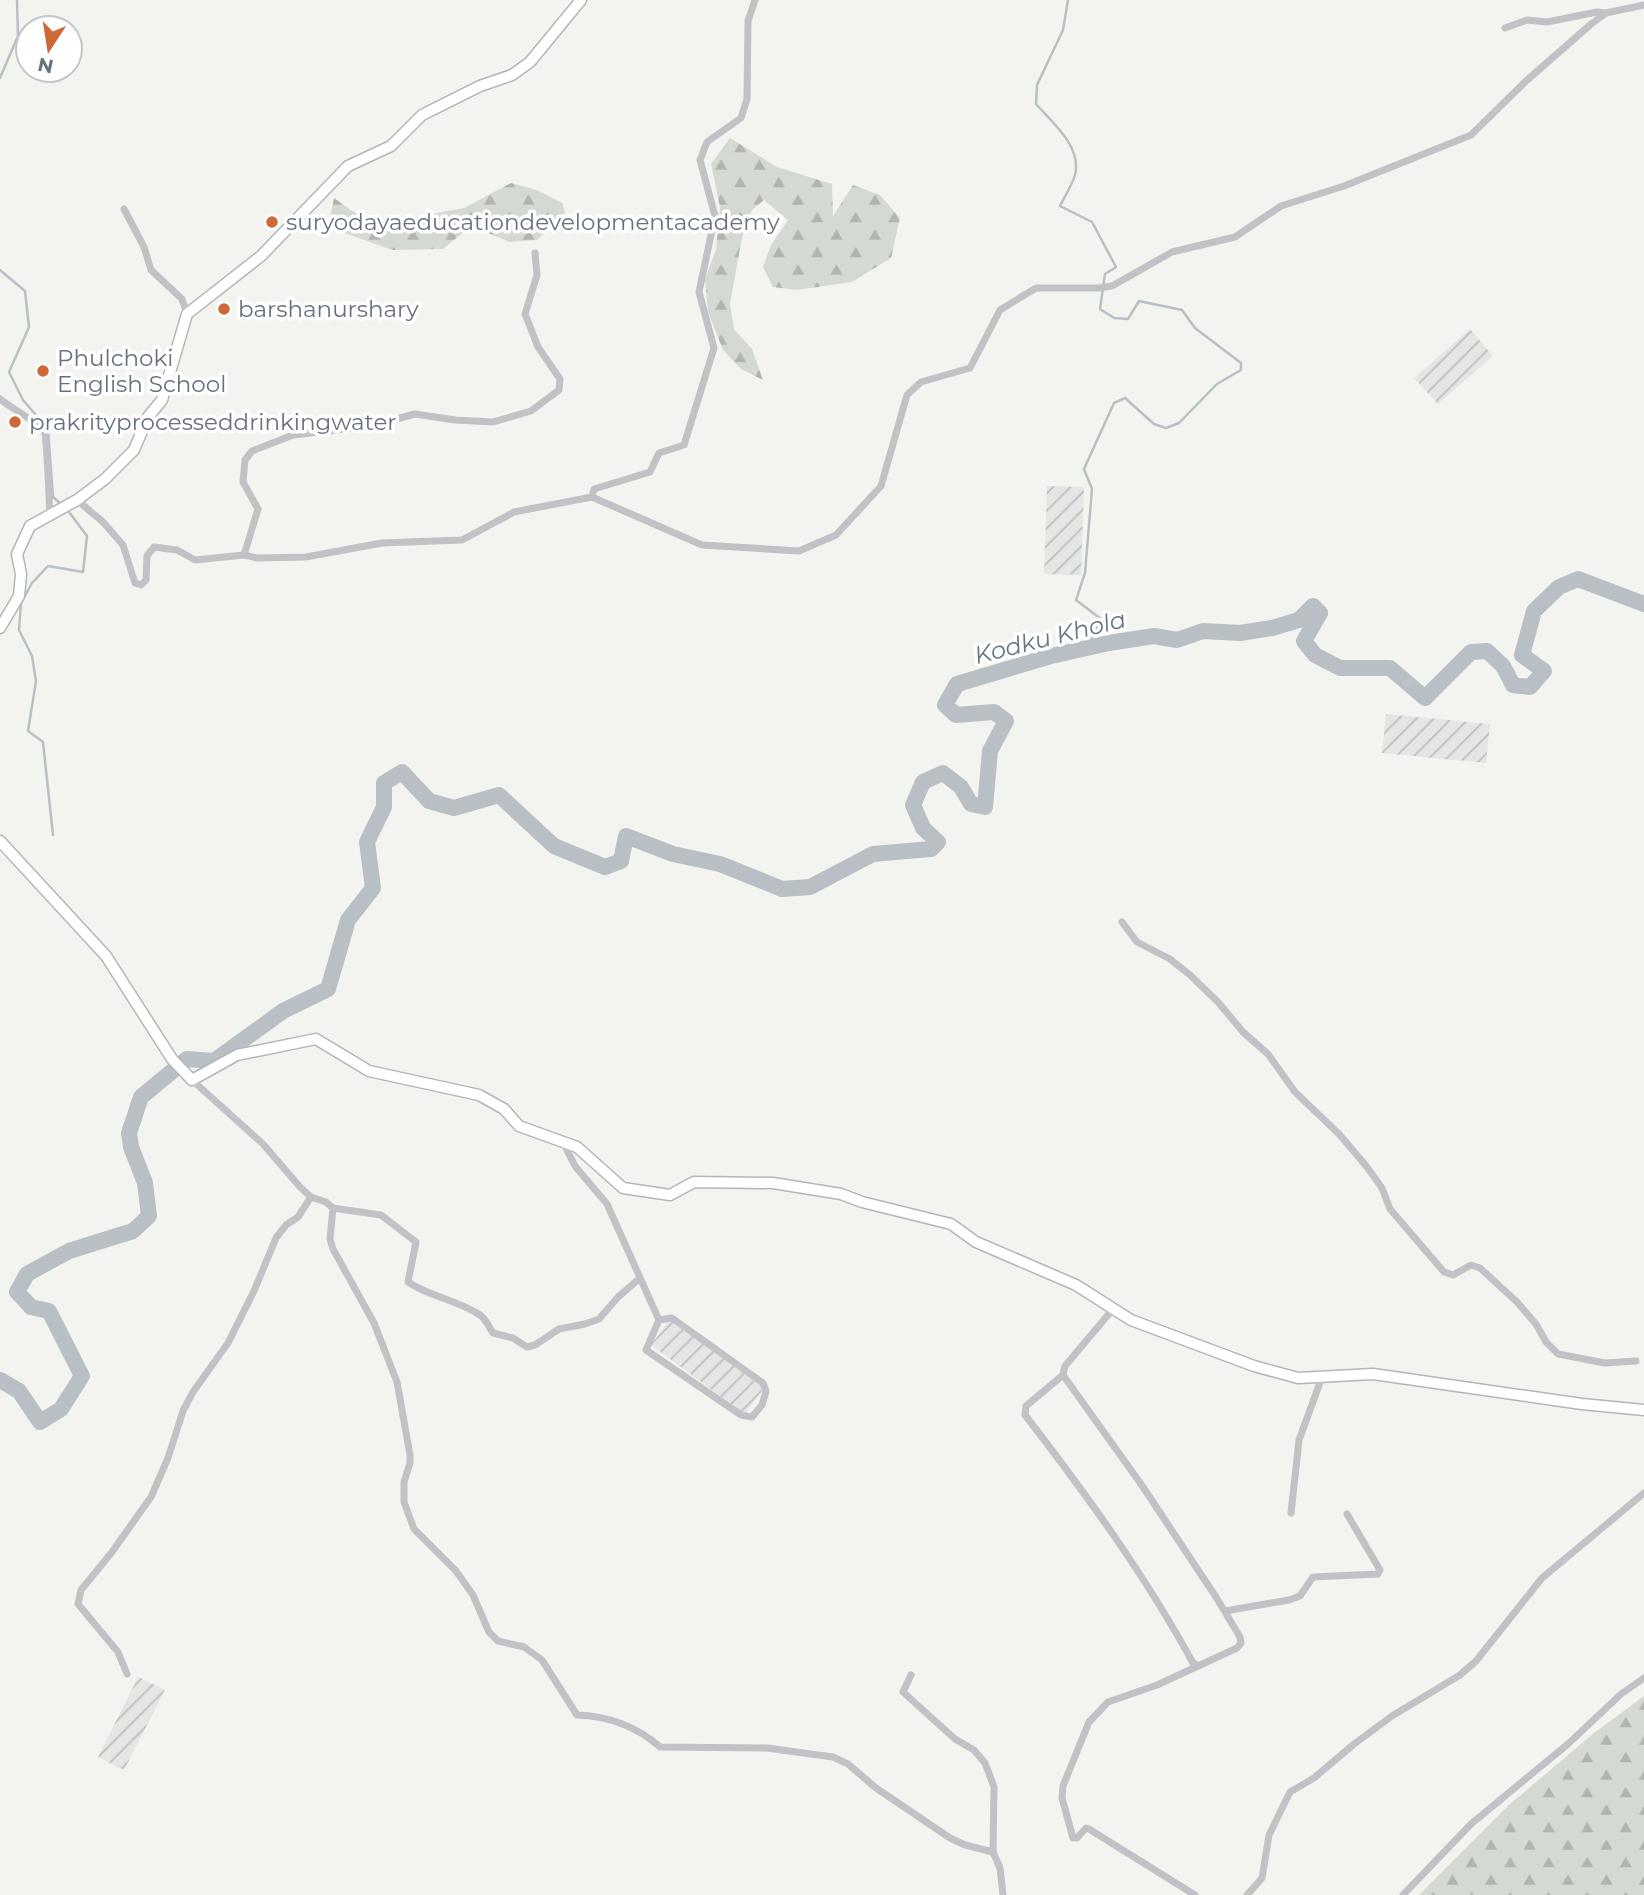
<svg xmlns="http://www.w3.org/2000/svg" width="1644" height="1895" font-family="Montserrat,sans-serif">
<defs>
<pattern id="industrial-furrows" width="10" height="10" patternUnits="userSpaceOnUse" patternTransform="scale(1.75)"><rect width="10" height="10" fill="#e4e5e4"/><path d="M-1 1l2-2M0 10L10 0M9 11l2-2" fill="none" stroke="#bdbebe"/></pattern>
<pattern id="forest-firs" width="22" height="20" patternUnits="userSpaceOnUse" patternTransform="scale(1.75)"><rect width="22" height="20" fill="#d4dad2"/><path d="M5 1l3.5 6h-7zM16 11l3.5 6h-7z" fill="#b0b5b0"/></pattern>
</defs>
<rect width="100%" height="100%" fill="#f3f4f0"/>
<!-- industrial -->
<g fill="url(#industrial-furrows)">
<polygon points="1470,329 1493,356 1438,404 1414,378"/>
<polygon points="1047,486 1084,487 1081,575 1044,574"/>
<polygon points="1386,714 1490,724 1486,763 1382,753"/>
<polygon points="670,1319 764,1388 745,1414 651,1345"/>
<polygon points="138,1677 165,1690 124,1770 98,1757"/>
</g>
<!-- forest -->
<g fill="url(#forest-firs)">
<polygon points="730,138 777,167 832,184 833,216 853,185 880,195 900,218 891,258 852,282 797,290 773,287 763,267 771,245 788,220 764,200 752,210 742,237 730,304 734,329 752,349 763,380 741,369 723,350 708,312 705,280 716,249 720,207 711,164"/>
<polygon points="511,183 537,190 562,203 565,213 537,240 510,242 471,226 443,249 392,250 328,227 334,198 362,218 409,218 464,208"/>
<polygon points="1644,1696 1644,1895 1419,1895 1510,1804 1594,1733"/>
</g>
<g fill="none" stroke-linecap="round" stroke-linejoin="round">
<!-- stream -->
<g stroke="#b8c0c5" stroke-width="2.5">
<path d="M1068 0 1063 30 1037 85 1036 104C1053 123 1082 147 1075 175 1072 185 1065 196 1060 206L1092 222 1116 267 1105 274 1100 309 1114 318 1128 319 1139 301 1182 310 1195 328 1241 363V370L1217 384 1179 423 1166 428 1154 424 1125 398 1114 403 1084 469 1092 489 1085 573 1076 600 1101 619 1087 648"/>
<polyline points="0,78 18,36 17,0"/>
<polyline points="0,270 25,291 29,327 9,372 23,400 48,429 53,497 61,504"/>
<polyline points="53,835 43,742 28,731 36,681 32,656 19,630 21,603 32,583 48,566 83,572 87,536 66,508"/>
</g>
<!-- river -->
<polyline stroke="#b8c0c5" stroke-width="16" points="0,1380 19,1391 40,1422 61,1409 82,1376 49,1311 31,1307 17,1292 27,1274 69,1251 133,1231 149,1216 145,1183 131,1147 129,1133 141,1097 187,1059 214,1061 283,1011 328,989 348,920 373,888 367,842 384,807 384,783 402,772 429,801 454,808 499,795 554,846 605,867 621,861 626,836 673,854 720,864 782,889 810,887 873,854 931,849 938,842 923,828 913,805 923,782 943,773 961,787 971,804 985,807 990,751 1006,721 994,712 956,715 945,705 957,684 1051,656 1109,643 1154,636 1177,640 1203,631 1240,633 1272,628 1299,620 1313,606 1320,613 1304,641 1315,655 1340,668 1390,668 1425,698 1471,652 1487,651 1503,666 1513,685 1530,687 1544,671 1522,655 1534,611 1559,587 1578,579 1644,604"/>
<defs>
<g id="secondary">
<polyline points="0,628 19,596 21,574 17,554 30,526 77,500 105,479 134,450 148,417 162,400 187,314 261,256 348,166 391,146 422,115 480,86 512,75 530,62 581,0"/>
<polyline points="0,841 106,956 172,1059 192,1080 237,1055 316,1039 369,1071 479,1095 504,1109 519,1126 577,1147 623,1188 670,1195 694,1182 773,1183 841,1194 862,1202 951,1224 976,1242 1076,1285 1131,1320 1254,1366 1298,1378 1373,1374 1582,1404 1644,1410"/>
</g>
</defs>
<!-- secondary casing -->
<use href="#secondary" stroke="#b2b6ba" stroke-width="13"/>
<!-- street -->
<g stroke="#c0c2c5" stroke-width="7">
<polyline points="1505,28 1527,20 1547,22 1597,12 1606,13"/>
<polyline points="124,209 144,247 151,270 182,299 187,314"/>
<path d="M0 399C11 408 37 421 44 432 47 436 49 502 50 514"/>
<polyline points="592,497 594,489 650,472 659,453 684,445 714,348 699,292 715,216 700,160 707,142 741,118 747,99 748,21 755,0"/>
<polyline points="77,500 103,522 123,545 135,583 141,585 146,580 147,556 154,547 177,550 195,560 244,555 257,558 306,557 382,543 462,540 514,512 592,497 702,545 799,551 836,535 881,486 907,395 921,382 970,368 1000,310 1036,288 1099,288 1112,286 1172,252 1235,237 1281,206 1344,186 1471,135 1526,81 1590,25 1606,13 1644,5"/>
<polyline points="244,555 258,509 243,482 245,460 252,451 293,435 371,426 415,414 455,420 493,422 531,411 559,390 560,379 538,347 525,314 537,275 535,253"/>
<polyline points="1406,683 1409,681"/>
<polyline points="1122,922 1137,942 1170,959 1190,975 1218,1002 1243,1032 1268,1054 1295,1092 1339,1134 1367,1167 1382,1188 1390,1209 1444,1272 1453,1275 1471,1265 1480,1268 1517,1302 1536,1324 1546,1342 1558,1354 1605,1363 1636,1361"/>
<path d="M192 1080 263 1144 300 1187 311 1197 326 1202 333 1208 330 1239 333 1249 374 1323 397 1382 410 1455V1463L404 1482V1502L414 1529 456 1571 473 1595 489 1632 498 1641 524 1647 542 1660 577 1715C609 1716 636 1726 660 1747L767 1748 833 1757 848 1764 876 1788 950 1838 965 1845 993 1852 1000 1868 1003 1895"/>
<polyline points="563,1142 575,1166 607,1204 659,1320 646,1350 741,1415 752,1417 762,1405 766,1391 763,1383 672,1318 659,1320"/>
<path d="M333 1208 381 1215 416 1242 408 1282C430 1297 458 1300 480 1315 486 1319 489 1327 493 1333L513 1338 527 1347 535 1345 559 1329 585 1324 599 1319 618 1297 639 1279"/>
<polyline points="1113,1309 1065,1366 1063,1375 1141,1484 1216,1597 1240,1637 1241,1643 1237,1648 1157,1685 1108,1702 1089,1722 1063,1786 1062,1798 1073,1838 1077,1838 1086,1828 1089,1829 1195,1895"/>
<path d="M1063 1375 1026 1406 1025 1415C1086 1494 1145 1575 1193 1663L1197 1665"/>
<polyline points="1291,1513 1299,1440 1322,1377"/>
<polyline points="1225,1611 1289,1600 1300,1596 1313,1577 1378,1574 1380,1570 1347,1514"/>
<polyline points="127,1674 118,1652 78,1604 81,1590 112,1552 151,1497 168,1458 183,1411 193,1392 228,1343 254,1291 276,1238 286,1225 298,1217 311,1197"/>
<polyline points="911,1675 903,1692 955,1739 974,1750 985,1763 994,1787 993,1852"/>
<polyline points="1247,1895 1262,1878 1269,1835 1290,1792 1314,1778 1354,1744 1392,1716 1460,1675 1476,1661 1542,1578 1644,1493"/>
<polyline points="1403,1895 1471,1824 1568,1744 1621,1694 1644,1678"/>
</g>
<!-- secondary -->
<use href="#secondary" stroke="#fff" stroke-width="10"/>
</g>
<!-- markers -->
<g fill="#cc6937" stroke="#fff" stroke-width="2.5">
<circle cx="272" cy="222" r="7"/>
<circle cx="224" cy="309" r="7"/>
<circle cx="43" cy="371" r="7"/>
<circle cx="15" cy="422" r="7"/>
</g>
<g text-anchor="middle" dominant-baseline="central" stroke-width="7" stroke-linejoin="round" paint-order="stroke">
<!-- poi labels -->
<g font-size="23" fill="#66717e" stroke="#fff" text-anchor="start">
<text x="286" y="222">suryodayaeducationdevelopmentacademy</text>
<text x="238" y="309">barshanurshary</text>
<text x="57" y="358">Phulchoki<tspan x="57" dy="26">English School</tspan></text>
<text x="29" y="422">prakrityprocesseddrinkingwater</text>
</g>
<!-- water labels -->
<g font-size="24" font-style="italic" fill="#677882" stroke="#fff">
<text transform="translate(1050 637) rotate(-14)">Kodku Khola</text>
</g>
</g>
<!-- north arrow -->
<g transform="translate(49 49) rotate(192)"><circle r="33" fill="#ffffff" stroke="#c2c6cb" stroke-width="2"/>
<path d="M0-5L12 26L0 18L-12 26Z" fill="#cc6937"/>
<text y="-10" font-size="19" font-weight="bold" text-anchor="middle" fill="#66717e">N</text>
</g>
</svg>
